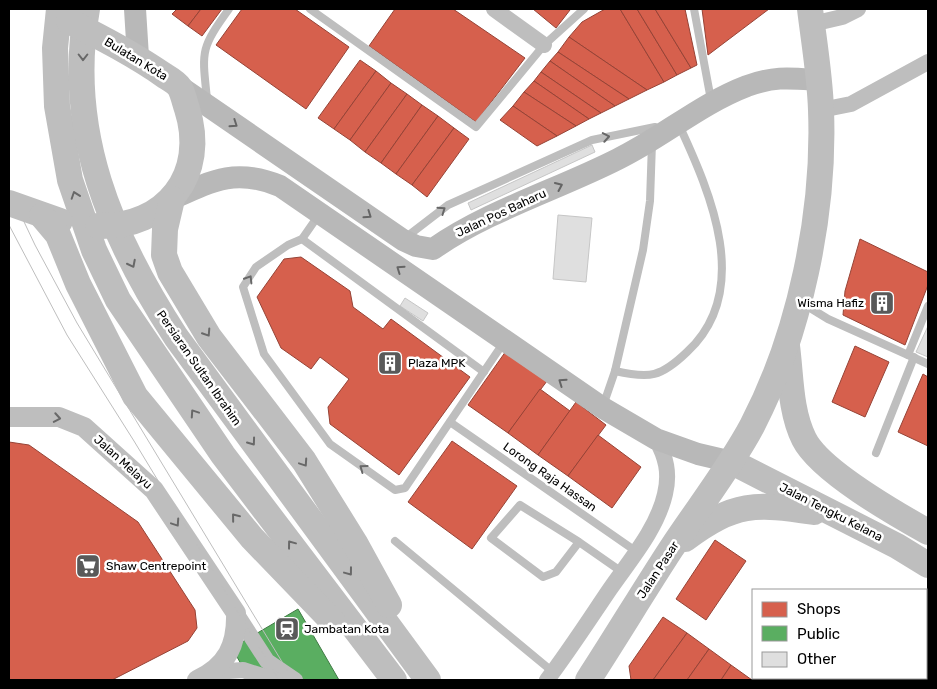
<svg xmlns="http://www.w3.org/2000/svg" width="937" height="689" font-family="Rubik,sans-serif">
<rect width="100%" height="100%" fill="#fff"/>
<!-- shops -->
<g fill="#d6604d" stroke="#964336">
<polygon points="177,9 201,9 188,26 172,14"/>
<polygon points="201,9 222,9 202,36 188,26"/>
<polygon points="242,9 295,9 349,47 306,109 216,45"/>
<polygon points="395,9 453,9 525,58 476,122 369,46"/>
<polygon points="533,9 568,9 570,10 556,28"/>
<polygon points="605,9 620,9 664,82 647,90 569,37 582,22"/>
<polygon points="620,9 637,9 677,75 664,82"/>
<polygon points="637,9 655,9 691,68 677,75"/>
<polygon points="655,9 685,9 697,65 691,68"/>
<polygon points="702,9 769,9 708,55"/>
<polygon points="569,37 647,90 629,99 558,52"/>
<polygon points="558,52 629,99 615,106 550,61"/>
<polygon points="360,60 376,71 334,129 318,118"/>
<polygon points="550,61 615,106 601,113 541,72"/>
<polygon points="376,71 391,83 350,140 334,129"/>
<polygon points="541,72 601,113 589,119 534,81"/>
<polygon points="534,81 589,119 576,126 524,92"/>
<polygon points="391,83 407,94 365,152 350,140"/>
<polygon points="524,92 576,126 557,136 513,106"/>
<polygon points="407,94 422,105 381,163 365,152"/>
<polygon points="422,105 438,116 396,174 381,163"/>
<polygon points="513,106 557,136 537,146 500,120"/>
<polygon points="438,116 454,128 412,185 396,174"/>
<polygon points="454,128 469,139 427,197 412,185"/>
<polygon points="860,239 928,272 928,285 905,345 843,315 845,291"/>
<polygon points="301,257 350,291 353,307 383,329 391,319 470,377 399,475 330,424 328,407 349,379 320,357 311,369 281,348 257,297 284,259"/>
<polygon points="855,346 889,362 865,417 832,402"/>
<polygon points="506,351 547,381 508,433 468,405"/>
<polygon points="923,374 928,377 928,446 898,432"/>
<polygon points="540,389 570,411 538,455 508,433"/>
<polygon points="576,402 606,425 568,476 538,455"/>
<polygon points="598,435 641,467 612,508 568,476"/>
<polygon points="452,441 517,486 472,549 408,502"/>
<polygon points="9,442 29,445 138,522 195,610 197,628 188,641 112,680 9,680"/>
<polygon points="715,540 746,561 706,620 676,599"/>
<polygon points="663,617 687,633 653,680 631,680 629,666"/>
<polygon points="687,633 709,649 687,680 653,680"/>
<polygon points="709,649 731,665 721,680 687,680"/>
<polygon points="731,665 752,680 721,680"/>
</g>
<!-- public -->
<polygon fill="#5aae61" stroke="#3f7a44" points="298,609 339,680 250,680 232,648"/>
<!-- building -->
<g fill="#dfdfdf" stroke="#c6c6c6">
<polygon points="592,145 595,152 471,210 468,203"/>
<polygon points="558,215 592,218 586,282 553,279"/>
<polygon points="405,298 428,313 423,321 400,306"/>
<polygon points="928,326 928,357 916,352"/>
</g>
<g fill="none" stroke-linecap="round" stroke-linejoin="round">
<!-- service -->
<g stroke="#bebebe" stroke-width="8">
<polyline points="310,9 476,127 544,45 584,9"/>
<polyline points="694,9 711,100"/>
<path d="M207 99C202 51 200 49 229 9"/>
<polyline points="318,216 302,239 288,245 256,267 243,287 264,354 330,444 395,490 405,488 504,342"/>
<polyline points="405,238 448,205 592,140 655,127"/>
<polyline points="302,239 484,372"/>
<polyline points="802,303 828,319 928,364"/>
<polyline points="908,355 928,306"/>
<path d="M615 371C650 379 661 377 687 352 753 291 711 194 679 125"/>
<polyline points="603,406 615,371 643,250 650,201 652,143"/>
<polyline points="450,422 637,552"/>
<polyline points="876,453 914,357"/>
<polyline points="395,541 553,672"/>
<polyline points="579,542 556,572 543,577 491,538 520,505 579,542 622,572"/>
<polyline points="822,680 824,678"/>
</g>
<!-- minor -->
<g stroke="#bebebe" stroke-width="16">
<polyline points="494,9 544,45"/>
<polyline points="812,24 842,17 858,9"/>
<polyline points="821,110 851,104 928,62"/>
<polyline points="236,613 267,661 295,680"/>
<polyline points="214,672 243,670 275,680"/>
<path d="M547 680C569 651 589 620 610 589 630 560 657 529 665 494 670 473 666 457 656 439"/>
</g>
<!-- tertiary -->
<path stroke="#bebebe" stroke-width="20" d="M9 417H59L84 427 154 490 236 613C237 645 227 666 197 680"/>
<!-- secondary -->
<g stroke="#b8b8b8" stroke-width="22">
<polyline points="135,9 138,57"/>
<path d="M179 86 403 240 416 246 433 249C489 210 557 190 618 159 663 137 700 104 747 86 775 76 789 78 818 80"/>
<path d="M172 199C213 180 236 168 280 186L603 408 656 439 698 454 732 462"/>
</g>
<!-- trunk -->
<g stroke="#bebebe" stroke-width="26">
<polyline points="59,9 55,48 57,106 70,180 94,250 118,300 223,455 394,680"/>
<path d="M87 9C65 131 111 237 176 337L428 680"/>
<path d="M69 21C102 38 135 55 165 76 170 79 177 83 180 88 183 94 185 103 187 109 208 174 166 228 98 226"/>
<polyline points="172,199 165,229 164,255 170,272 209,337 304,461 355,543 389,605"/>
<polyline points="9,203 60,221"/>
<polyline points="42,216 58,235 78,284 135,396 252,538 333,622"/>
<path d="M787 346C791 376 790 411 804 439 820 471 896 514 928 532"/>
<polyline points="732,462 897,546 928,565"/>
<path d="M685 539C735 502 755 503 814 512"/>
<path d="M588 680C616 637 643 592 671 549 698 508 729 469 752 426 800 334 825 213 821 110 820 77 814 42 810 9"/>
</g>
<!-- tram -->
<g stroke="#bebebe" stroke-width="1">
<polyline points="9,190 35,245 77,323 293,680"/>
<polyline points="9,225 67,335 134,441 279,680"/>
</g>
</g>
<!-- one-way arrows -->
<defs><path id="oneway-chevron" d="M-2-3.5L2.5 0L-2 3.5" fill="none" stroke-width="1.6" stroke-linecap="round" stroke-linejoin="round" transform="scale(1.25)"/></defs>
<g stroke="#686868">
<use href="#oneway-chevron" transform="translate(83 57) rotate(90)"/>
<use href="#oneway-chevron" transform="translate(606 137) rotate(-10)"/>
<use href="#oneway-chevron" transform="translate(75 195) rotate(-109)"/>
<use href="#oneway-chevron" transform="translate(442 210) rotate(-35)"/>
<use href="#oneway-chevron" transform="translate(132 264) rotate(63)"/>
<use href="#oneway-chevron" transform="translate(249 279) rotate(-58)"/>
<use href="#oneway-chevron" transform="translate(207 333) rotate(57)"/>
<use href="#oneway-chevron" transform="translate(194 413) rotate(-124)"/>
<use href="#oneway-chevron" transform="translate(57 418) rotate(10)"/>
<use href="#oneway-chevron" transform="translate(252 442) rotate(54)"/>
<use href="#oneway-chevron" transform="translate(304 463) rotate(56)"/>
<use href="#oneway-chevron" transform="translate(363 468) rotate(-144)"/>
<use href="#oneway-chevron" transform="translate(235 517) rotate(-129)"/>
<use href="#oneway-chevron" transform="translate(176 523) rotate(56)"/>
<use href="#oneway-chevron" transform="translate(291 544) rotate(-127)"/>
<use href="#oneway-chevron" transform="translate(349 572) rotate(53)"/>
</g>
<g stroke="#656565">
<use href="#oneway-chevron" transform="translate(234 124) rotate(34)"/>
<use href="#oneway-chevron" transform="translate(559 186) rotate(-24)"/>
<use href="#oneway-chevron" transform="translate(368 215) rotate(35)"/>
<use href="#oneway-chevron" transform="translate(400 269) rotate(-145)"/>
<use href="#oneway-chevron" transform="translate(562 382) rotate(-145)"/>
</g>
<!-- icons -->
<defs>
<symbol id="building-square" viewBox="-11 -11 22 22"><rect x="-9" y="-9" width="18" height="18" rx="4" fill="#595959" stroke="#fff"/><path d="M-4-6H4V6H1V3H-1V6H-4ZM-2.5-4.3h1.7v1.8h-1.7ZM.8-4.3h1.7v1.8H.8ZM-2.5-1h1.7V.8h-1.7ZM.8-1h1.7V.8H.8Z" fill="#fff"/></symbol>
<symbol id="supermarket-square" viewBox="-11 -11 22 22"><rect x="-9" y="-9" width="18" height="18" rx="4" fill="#595959" stroke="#fff"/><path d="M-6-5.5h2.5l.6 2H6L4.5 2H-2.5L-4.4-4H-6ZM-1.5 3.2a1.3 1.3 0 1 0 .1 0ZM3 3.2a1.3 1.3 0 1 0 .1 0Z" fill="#fff"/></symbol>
<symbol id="station-square" viewBox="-11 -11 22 22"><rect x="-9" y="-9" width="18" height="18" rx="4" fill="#595959" stroke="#fff"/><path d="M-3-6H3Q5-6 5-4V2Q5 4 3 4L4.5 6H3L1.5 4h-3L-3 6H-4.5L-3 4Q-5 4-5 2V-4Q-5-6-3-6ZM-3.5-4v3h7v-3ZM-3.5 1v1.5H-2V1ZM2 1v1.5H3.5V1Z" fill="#fff"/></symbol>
</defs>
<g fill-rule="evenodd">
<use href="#building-square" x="868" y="289" width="28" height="28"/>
<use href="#building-square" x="376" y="349" width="28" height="28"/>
<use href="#supermarket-square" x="74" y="552" width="28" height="28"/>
<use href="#station-square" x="273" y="615" width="28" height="28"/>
</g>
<g text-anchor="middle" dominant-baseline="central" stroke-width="5" stroke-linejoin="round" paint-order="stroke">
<!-- street labels -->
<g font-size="12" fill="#000" stroke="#fff">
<text transform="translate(136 59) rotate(31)">Bulatan Kota</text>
<text transform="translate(501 213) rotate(-25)">Jalan Pos Baharu</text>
<text transform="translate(199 368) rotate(55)">Persiaran Sultan Ibrahim</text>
<text transform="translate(123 462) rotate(42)">Jalan Melayu</text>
<text transform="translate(550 477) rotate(35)">Lorong Raja Hassan</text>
<text transform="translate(831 512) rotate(27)">Jalan Tengku Kelana</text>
<text transform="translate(658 570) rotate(-57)">Jalan Pasar</text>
</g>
<!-- poi labels -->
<g font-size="12" fill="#000" stroke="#fff" text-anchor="start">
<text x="864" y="303" text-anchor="end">Wisma Hafiz</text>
<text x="408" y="363">Plaza MPK</text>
<text x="106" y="566">Shaw Centrepoint</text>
<text x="304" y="629">Jambatan Kota</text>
</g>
</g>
<!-- border -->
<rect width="937" height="689" fill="none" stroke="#000000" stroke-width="20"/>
<!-- legend -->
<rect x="752" y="589" width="175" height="90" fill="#ffffff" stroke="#999999"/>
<rect x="762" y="602" width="25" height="15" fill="#d6604d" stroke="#999999"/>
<text x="797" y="614" font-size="15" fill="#000000">Shops</text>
<rect x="762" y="626" width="25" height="15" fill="#5aae61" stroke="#999999"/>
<text x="797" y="639" font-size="15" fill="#000000">Public</text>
<rect x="762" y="652" width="25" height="15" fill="#dfdfdf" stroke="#999999"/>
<text x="797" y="664" font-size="15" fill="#000000">Other</text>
</svg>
